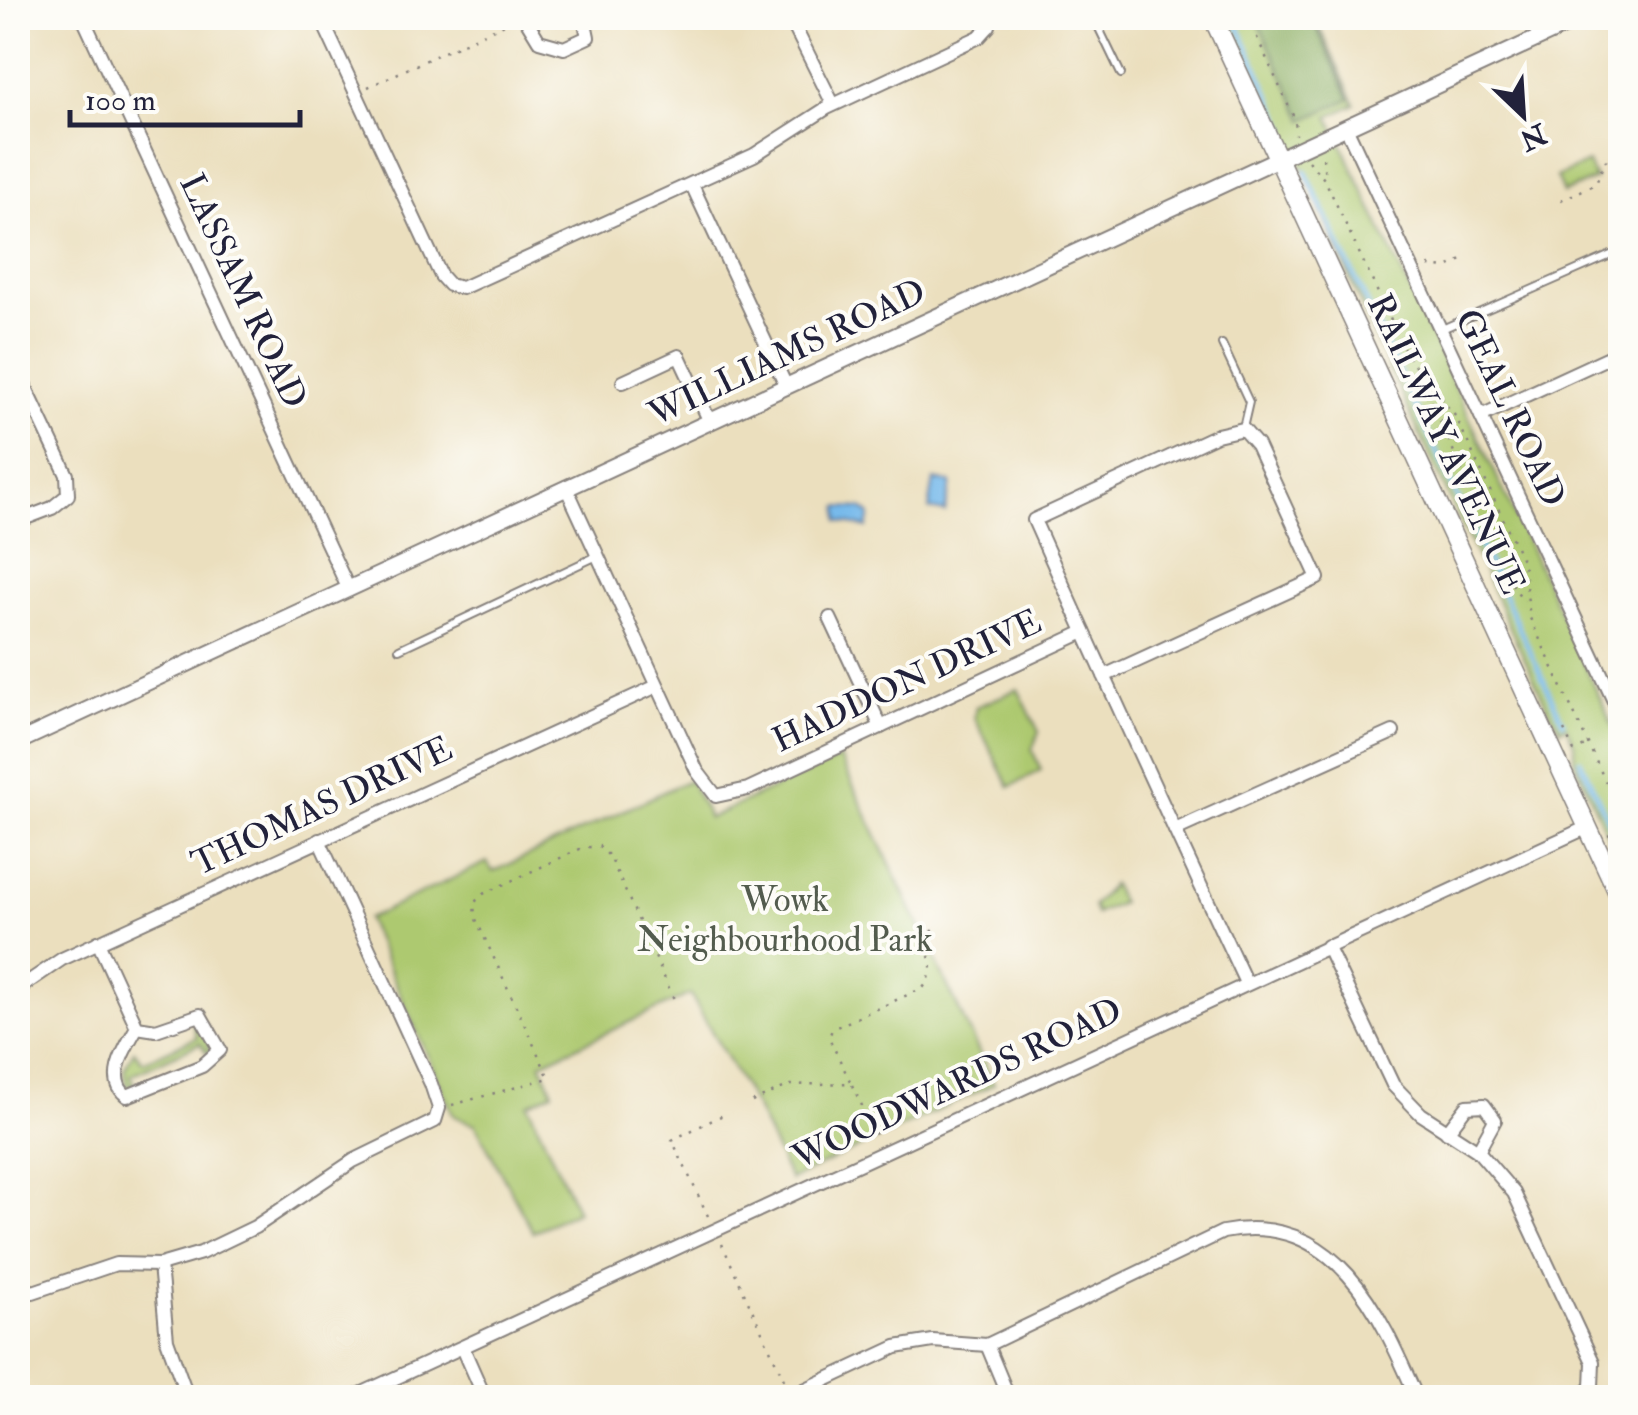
<svg xmlns="http://www.w3.org/2000/svg" width="1638" height="1415" font-family="'IM FELL Double Pica',serif">
<rect width="100%" height="100%" fill="#fdfcf7"/>
<filter id="ink" filterUnits="userSpaceOnUse"><feTurbulence type="fractalNoise" baseFrequency=".01" numOctaves="2"/><feDisplacementMap in="SourceGraphic" scale="20" xChannelSelector="R" yChannelSelector="G"/><feConvolveMatrix kernelMatrix="1 2 1 2 8 2 1 2 1" color-interpolation-filters="sRGB"/></filter>
<filter id="wash" filterUnits="userSpaceOnUse"><feTurbulence type="fractalNoise" baseFrequency=".0048" numOctaves="4" result="noise"/><feDisplacementMap in="SourceGraphic" scale="40" xChannelSelector="R" yChannelSelector="G"/><feGaussianBlur stdDeviation="2.25" result="paint"/><feColorMatrix in="noise" values="0 0 0 0 0 0 0 0 0 0 0 0 0 0 0 0 0 1.4 0 .05"/><feComposite in="paint" operator="in"/></filter>
<g filter="url(#wash)">
<rect width="100%" height="100%" fill="#ebdfbe"/>
<!-- green -->
<g fill="#adc970" stroke="#687656" stroke-width="2.5">
<polygon points="1225,18 1315,18 1355,104 1329,117 1620,741 1620,864 1574,759 1574,743 1566,726 1560,729 1546,705 1375,338 1309,180"/>
<polygon points="1588,163 1595,179 1563,193 1556,177"/>
<polygon points="1018,689 1039,732 1032,750 1041,770 1010,787 974,717 976,707"/>
<polygon points="840,758 994,1084 790,1180 756,1108 690,994 541,1063 553,1092 528,1104 577,1211 533,1232 475,1124 454,1116 367,919 487,862 493,872 689,780 709,818"/>
<polygon points="1112,884 1121,903 1096,914 1093,906"/>
<polygon points="200,1024 211,1052 207,1053 200,1043 131,1075 135,1086 127,1086 124,1069 134,1051 143,1062 197,1037 193,1025"/>
</g>
<!-- forest -->
<polygon fill="#8aad62" stroke="#56684e" stroke-width="2.5" points="1256,18 1312,18 1350,99 1304,120"/>
<!-- water -->
<g fill="#76b9eb" stroke="#4c6e93" stroke-width="2.5">
<polygon points="934,480 951,483 945,512 929,509"/>
<polygon points="839,507 862,508 870,515 867,528 839,521"/>
</g>
<g fill="none" stroke-linecap="round" stroke-linejoin="round">
<!-- stream -->
<g stroke="#76b9eb" stroke-width="5">
<polyline points="1234,18 1286,130"/>
<polyline points="1305,171 1563,722"/>
<polyline points="1580,760 1620,846"/>
</g>
</g>
</g>
<g filter="url(#ink)">
<g fill="none" stroke-linecap="round" stroke-linejoin="round">
<defs>
<g id="service">
<polyline points="1094,18 1121,74"/>
<polyline points="1442,329 1620,251"/>
<polyline points="1222,344 1249,402 1243,428"/>
<polyline points="399,649 597,556"/>
</g>
<g id="minor">
<polyline points="83,18 349,590"/>
<polyline points="321,18 441,276 449,285 462,288 754,155 827,108 979,37 989,26 989,18"/>
<polyline points="525,18 539,41 564,48 588,37 584,18"/>
<polyline points="790,18 833,104"/>
<polyline points="18,21 26,18"/>
<polyline points="1346,127 1620,714"/>
<polyline points="692,185 786,386"/>
<polyline points="18,371 67,475 68,495 52,508 18,521"/>
<polyline points="623,382 679,356 710,422"/>
<polyline points="1481,416 1620,352"/>
<polyline points="566,487 697,771 716,796 748,789 1084,632"/>
<polyline points="830,618 881,727"/>
<path d="M1104 676 1318 578 1257 445 1243 429 1217 435 1034 520C1103 675 1174 829 1246 983"/>
<polyline points="1175,830 1393,732"/>
<path d="M98 942 137 1027 156 1030 200 1015 220 1050 202 1066 127 1096C104 1079 126 1047 137 1027"/>
<polyline points="1327,946 1393,1085 1421,1114 1478,1151 1514,1193 1593,1362 1592,1387"/>
<polyline points="18,989 62,959 657,686"/>
<polyline points="1447,1132 1467,1106 1484,1105 1495,1120 1478,1151"/>
<polyline points="160,1265 167,1340 188,1398"/>
<polyline points="18,1285 33,1292 116,1264 160,1265 201,1253 255,1227 353,1161 435,1121 439,1108 431,1084 319,840"/>
<polyline points="987,1345 1009,1398"/>
<polyline points="463,1348 485,1398"/>
<polyline points="352,1398 1588,827"/>
<path d="M787 1398 896 1347 933 1341 987 1345 1223 1232C1335 1210 1380 1313 1417 1398"/>
<polyline points="1580,1398 1592,1387"/>
</g>
<polyline id="tertiary" points="18,742 1582,18"/>
<polyline id="secondary" points="1213,18 1620,897"/>
</defs>
<!-- service casing -->
<use href="#service" stroke="#86807c" stroke-width="10"/>
<!-- minor casing -->
<use href="#minor" stroke="#86807c" stroke-width="16"/>
<!-- tertiary casing -->
<use href="#tertiary" stroke="#86807c" stroke-width="19"/>
<!-- secondary casing -->
<use href="#secondary" stroke="#86807c" stroke-width="21"/>
<!-- path -->
<g stroke="#86807c" stroke-width="2.5" stroke-dasharray="2.5 8" stroke-linecap="butt">
<polyline points="1248,18 1295,120 1296,135"/>
<polyline points="368,87 511,21"/>
<polyline points="1323,158 1325,178"/>
<polyline points="1308,161 1325,180 1409,359 1456,417 1523,562 1530,618 1620,813"/>
<polyline points="1561,200 1596,184 1604,162 1620,151"/>
<polyline points="1429,266 1445,268 1462,260"/>
<polyline points="1423,382 1515,590 1525,600"/>
<polyline points="1564,730 1574,751 1587,745"/>
<polyline points="1608,835 1620,830"/>
<polyline points="852,1085 879,1141"/>
<path d="M752 1102 790 1085 851 1083 829 1038 832 1029 923 988C937 971 930 958 923 940L935 929"/>
<polyline points="452,1105 549,1078 475,917 474,903 483,894 582,848 599,846 610,857 674,999"/>
<polyline points="708,1216 672,1140 725,1114"/>
<polyline points="722,1244 785,1382"/>
</g>
<!-- service -->
<use href="#service" stroke="#fff" stroke-width="6"/>
<!-- minor -->
<use href="#minor" stroke="#fff" stroke-width="12"/>
<!-- tertiary -->
<use href="#tertiary" stroke="#fff" stroke-width="15"/>
<!-- secondary -->
<use href="#secondary" stroke="#fff" stroke-width="18"/>
</g>
</g>
<g text-anchor="middle" dominant-baseline="central" stroke-width="8" stroke-linejoin="round" paint-order="stroke">
<!-- street labels -->
<g font-size="35" fill="#22223b" stroke="#fdfcf7">
<text transform="translate(243 291) rotate(65)">LASSAM ROAD</text>
<text transform="translate(787 353) rotate(-25)">WILLIAMS ROAD</text>
<text transform="translate(1510 408) rotate(65)">GEAL ROAD</text>
<text transform="translate(1446 444) rotate(65)">RAILWAY AVENUE</text>
<text transform="translate(907 681) rotate(-25)">HADDON DRIVE</text>
<text transform="translate(322 806) rotate(-25)">THOMAS DRIVE</text>
<text transform="translate(957 1084) rotate(-25)">WOODWARDS ROAD</text>
</g>
<!-- park labels -->
<g font-size="35" fill="#535c4e" stroke="#fdfcf7">
<text x="785" y="900">Wowk<tspan x="785" dy="40">Neighbourhood Park</tspan></text>
</g>
</g>
<!-- margin -->
<rect width="1638" height="1415" fill="none" stroke="#fdfcf7" stroke-width="60"/>
<!-- north arrow -->
<g transform="translate(1523 115) rotate(155)" stroke="#fdfcf7" stroke-width="8" paint-order="stroke">
<path d="M0-8L18 38L0 25L-18 38Z" fill="#22223b"/>
<text y="-15" font-size="28" font-weight="bold" text-anchor="middle" fill="#22223b">N</text>
</g>
<!-- scale -->
<path d="M70 110v15h230v-15" fill="none" stroke="#22223b" stroke-width="5"/>
<text x="85" y="110" font-size="30" fill="#22223b" stroke="#fdfcf7" stroke-width="8" paint-order="stroke">100 m</text>
</svg>
